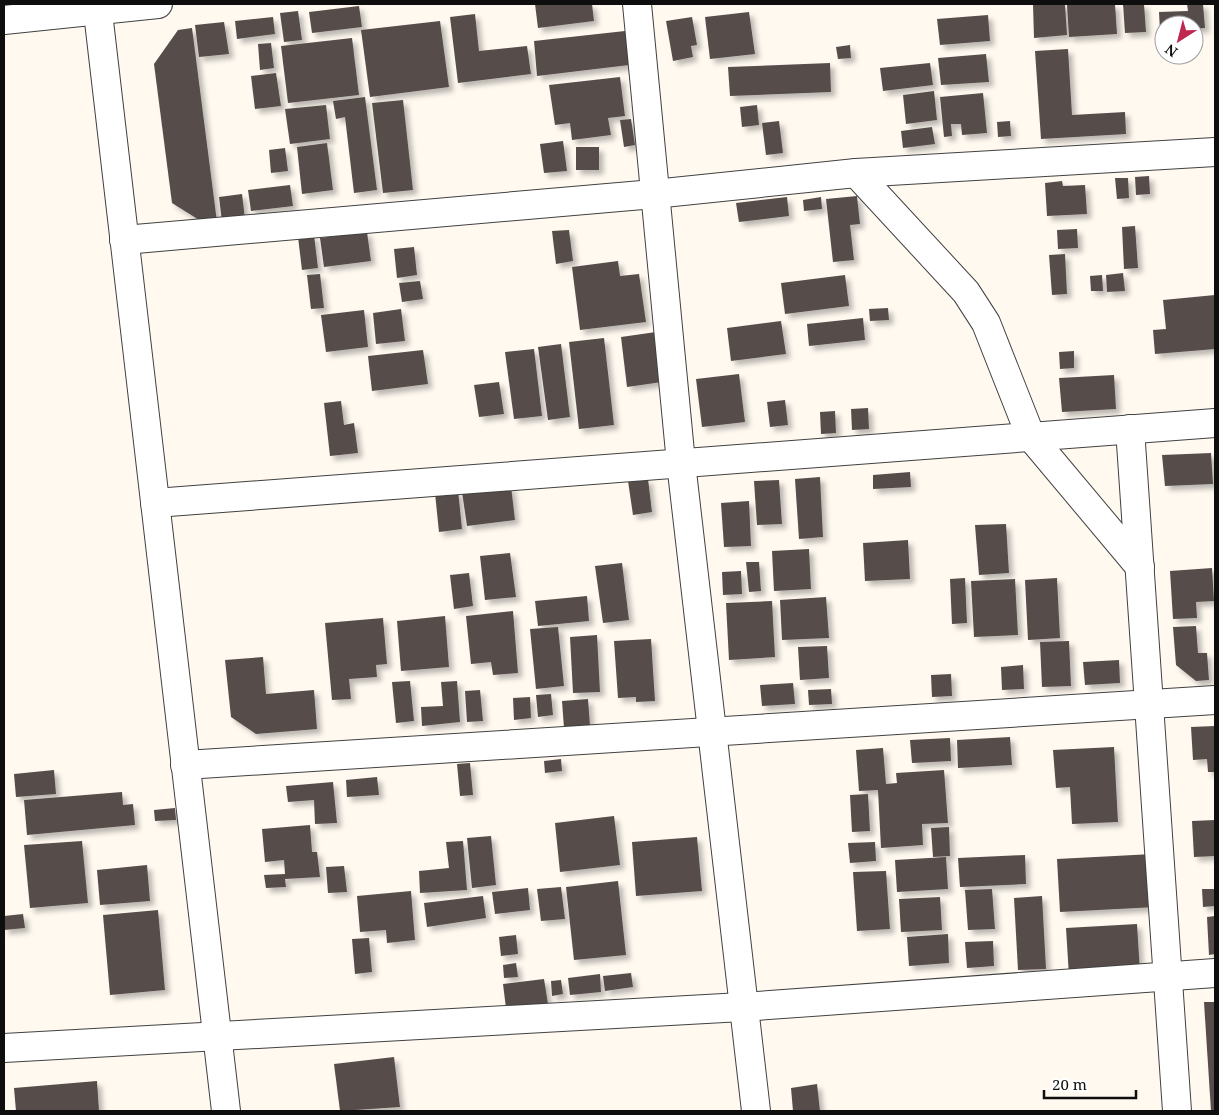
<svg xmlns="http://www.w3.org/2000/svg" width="1219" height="1115" font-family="'Noto Serif',serif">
<defs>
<filter id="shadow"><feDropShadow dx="4.5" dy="4.5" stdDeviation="2.5" flood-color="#0004"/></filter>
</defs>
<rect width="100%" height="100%" fill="#fff9f0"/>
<!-- building -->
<g fill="#574d4b" filter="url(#shadow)">
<polygon points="535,4 592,4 594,21 538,28"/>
<polygon points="1033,4 1065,4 1067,35 1034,38"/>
<polygon points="1115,4 1117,34 1069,37 1067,5"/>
<polygon points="1123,4 1144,4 1146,32 1125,33"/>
<polygon points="1187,4 1203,4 1205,28 1194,29 1194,25 1164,25 1164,30 1160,31 1159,12 1188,11"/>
<polygon points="359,6 362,27 312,33 309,12"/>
<polygon points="298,11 302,40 284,42 280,13"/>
<polygon points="749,12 755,54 710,59 705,17"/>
<polygon points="475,14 479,51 527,46 531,74 458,83 450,17"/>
<polygon points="988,15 990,41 940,45 937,19"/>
<polygon points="273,17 275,34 237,39 235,21"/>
<polygon points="692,17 697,45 691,46 693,57 673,61 666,21"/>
<polygon points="440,21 449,87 370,97 361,30"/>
<polygon points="224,22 229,54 199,57 195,25"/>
<polygon points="192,28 217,222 204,223 172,203 154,64 178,30"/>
<polygon points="625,31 629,65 537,76 534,41"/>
<polygon points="352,38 359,95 288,103 281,46"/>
<polygon points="271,43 274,68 260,70 258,44"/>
<polygon points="850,45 851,58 838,59 836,47"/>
<polygon points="1068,49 1072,115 1125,112 1126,134 1041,139 1035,51"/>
<polygon points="986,54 989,82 941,85 938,58"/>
<polygon points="830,63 831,92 730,96 728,67"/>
<polygon points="930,63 933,85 883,91 880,68"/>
<polygon points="276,73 281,106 255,109 251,76"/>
<polygon points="620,77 625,116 608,118 611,135 572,140 570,123 555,125 549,85"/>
<polygon points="934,91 937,120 906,124 903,95"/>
<polygon points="983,93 987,133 962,135 961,124 951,124 952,136 944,137 940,97"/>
<polygon points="365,97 377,190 354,193 345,117 336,119 333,101"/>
<polygon points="403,100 413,190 383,193 372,103"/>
<polygon points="326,105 330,139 290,144 285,109"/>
<polygon points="757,105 759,125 742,127 740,107"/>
<polygon points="631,119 635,145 624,147 620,120"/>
<polygon points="779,121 783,153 766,155 762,123"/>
<polygon points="1010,121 1011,136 998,137 997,122"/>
<polygon points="932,127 935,144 903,148 901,131"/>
<polygon points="563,141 567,171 544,173 540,144"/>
<polygon points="327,143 333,190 302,194 297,147"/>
<rect x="576" y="147" width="23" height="23"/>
<polygon points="285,148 288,171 271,173 269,150"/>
<polygon points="1149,176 1150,194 1136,195 1135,177"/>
<polygon points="1115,178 1128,178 1129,198 1117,199"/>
<polygon points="1062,181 1063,186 1085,185 1087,214 1047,216 1045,183"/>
<polygon points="290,185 293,206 251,211 248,190"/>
<polygon points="242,194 245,219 222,222 219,197"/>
<polygon points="857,196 860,224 850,225 854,260 833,262 826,199"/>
<polygon points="787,197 789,216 739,222 736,203"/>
<polygon points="821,197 822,209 804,211 803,200"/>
<polygon points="1135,226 1138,268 1124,269 1122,227"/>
<polygon points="1077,229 1078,248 1058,249 1057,230"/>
<polygon points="569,230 573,261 556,264 552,231"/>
<polygon points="367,232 371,261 324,267 320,238"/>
<polygon points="314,235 318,268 302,270 298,237"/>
<polygon points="414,247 417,275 397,278 394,249"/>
<polygon points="1065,254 1067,294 1052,295 1049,255"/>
<polygon points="618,261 620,276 639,274 646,322 580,330 572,267"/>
<polygon points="1123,273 1125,291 1107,292 1106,275"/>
<polygon points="320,274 324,308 311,309 307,275"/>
<polygon points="845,275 849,306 785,314 781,283"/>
<polygon points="1102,275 1103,291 1091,291 1090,276"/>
<polygon points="420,281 423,299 402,302 399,283"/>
<polygon points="1215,295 1215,349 1155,354 1153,330 1166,329 1163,300"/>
<polygon points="888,308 889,320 870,321 869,309"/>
<polygon points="401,309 405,341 376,344 373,313"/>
<polygon points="364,310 368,347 326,352 321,315"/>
<polygon points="863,318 865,340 809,346 807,324"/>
<polygon points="781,321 786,354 731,361 727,328"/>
<polygon points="656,332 662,382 627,387 621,337"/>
<polygon points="604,338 614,425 579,429 569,342"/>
<polygon points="561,344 570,417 548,420 538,347"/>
<polygon points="534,349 542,416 514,419 505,352"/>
<polygon points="423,350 428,384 372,391 368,356"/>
<polygon points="1074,351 1074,368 1060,369 1059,352"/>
<polygon points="739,374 745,422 702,427 696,379"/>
<polygon points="1114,375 1116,409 1062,412 1059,378"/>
<polygon points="499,382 504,414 479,417 474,385"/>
<polygon points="785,400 788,425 770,427 767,402"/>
<polygon points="341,401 344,425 354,423 358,453 330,456 324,403"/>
<polygon points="868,408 869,429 852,430 851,409"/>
<polygon points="835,411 836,433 821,434 820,412"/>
<polygon points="1211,453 1213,484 1165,486 1162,455"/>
<polygon points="910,472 911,487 873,489 873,475"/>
<polygon points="820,477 823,537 799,539 795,479"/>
<polygon points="648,479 652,512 633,515 628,481"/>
<polygon points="779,480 782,524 757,525 754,481"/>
<polygon points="511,486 515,520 467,526 462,492"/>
<polygon points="458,490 462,529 439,532 435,493"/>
<polygon points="749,501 751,546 724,547 721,503"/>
<polygon points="1006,524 1009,573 979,575 975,525"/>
<polygon points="908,540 910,579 865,581 863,543"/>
<polygon points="809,549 811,589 774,591 772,551"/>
<polygon points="510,553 516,597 485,600 480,556"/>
<polygon points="746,562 759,562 761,591 749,592"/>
<polygon points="622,563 629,620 603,623 595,566"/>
<polygon points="1212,568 1214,601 1196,602 1197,618 1173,619 1170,571"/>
<polygon points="741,571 742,594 723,595 722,572"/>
<polygon points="469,573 473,606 454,609 450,575"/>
<polygon points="965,578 967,623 952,624 950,579"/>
<polygon points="1057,578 1060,638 1028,640 1025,580"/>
<polygon points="1015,579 1018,635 974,637 971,581"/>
<polygon points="587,596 589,621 538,626 535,601"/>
<polygon points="826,597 829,638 782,640 780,600"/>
<polygon points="772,601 775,657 729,660 726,603"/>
<polygon points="513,611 518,673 493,675 491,662 471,664 466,616"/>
<polygon points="445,616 449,667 401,671 397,621"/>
<polygon points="383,618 387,664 376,665 377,677 349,679 351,699 332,700 325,623"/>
<polygon points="1196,626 1198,653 1207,653 1209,680 1196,681 1176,665 1173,627"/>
<polygon points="558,627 564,686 536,689 530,629"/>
<polygon points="597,635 600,692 573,693 570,637"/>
<polygon points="651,639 655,701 636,702 636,697 618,698 614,641"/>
<polygon points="1069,641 1071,686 1042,687 1040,642"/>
<polygon points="827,646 829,678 800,680 798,647"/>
<polygon points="263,657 266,694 314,690 317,729 256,734 231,717 225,660"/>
<polygon points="1119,660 1120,683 1085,685 1083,662"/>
<polygon points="1023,665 1024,689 1002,690 1001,667"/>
<polygon points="951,674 952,696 932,697 931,675"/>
<polygon points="410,681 414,721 396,723 392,682"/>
<polygon points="457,681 460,722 422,726 421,707 443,706 441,682"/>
<polygon points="793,683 795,704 762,706 760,685"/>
<polygon points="831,689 832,704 809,705 808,690"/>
<polygon points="480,690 483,721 467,722 465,691"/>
<polygon points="551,694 553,715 538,717 536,695"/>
<polygon points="530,697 531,718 514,720 513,698"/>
<polygon points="588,699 590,726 564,728 562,701"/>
<polygon points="1215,726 1215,772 1208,772 1207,759 1193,760 1191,727"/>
<polygon points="1010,737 1012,765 958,768 957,740"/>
<polygon points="950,738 951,761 912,763 910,740"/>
<polygon points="1114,747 1118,822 1072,824 1070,787 1056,788 1053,750"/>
<polygon points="883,748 886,784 897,783 896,773 944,770 948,823 922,824 923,845 881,848 878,790 859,791 856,750"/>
<polygon points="561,759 562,771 545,773 544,761"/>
<polygon points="470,763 473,795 460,796 457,764"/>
<polygon points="54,770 56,794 16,797 14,774"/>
<polygon points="377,777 379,795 347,797 346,780"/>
<polygon points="333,782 337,823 315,824 314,800 288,802 286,786"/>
<polygon points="122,792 123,805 133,804 135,825 27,835 24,800"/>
<polygon points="868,794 870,831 852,832 850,795"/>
<polygon points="175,808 176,820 155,821 154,810"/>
<polygon points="614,816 620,865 560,872 555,823"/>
<polygon points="1215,820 1215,856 1194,857 1192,821"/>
<polygon points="310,825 312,852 317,852 320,877 285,879 286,887 266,888 264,875 285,874 284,860 265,862 262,829"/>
<polygon points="949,827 950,856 933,857 931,828"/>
<polygon points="491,836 496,885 472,888 467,838"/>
<polygon points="697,837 702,891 636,896 632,842"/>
<polygon points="82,841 88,903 30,908 24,845"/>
<polygon points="463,841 467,890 420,893 419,871 449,868 446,842"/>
<polygon points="875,842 876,861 850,863 848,843"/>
<polygon points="1153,854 1156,907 1060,912 1057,859"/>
<polygon points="1025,855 1026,884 960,887 958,858"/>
<polygon points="946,857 948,889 897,892 895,860"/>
<polygon points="147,865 150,901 100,905 97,870"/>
<polygon points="344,866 347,892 328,893 326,867"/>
<polygon points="886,871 890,929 857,931 853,872"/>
<polygon points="618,881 626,955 574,960 566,887"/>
<polygon points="561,887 565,919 541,921 537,889"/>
<polygon points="528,888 530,910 495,914 492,892"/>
<polygon points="992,889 995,929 968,930 965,890"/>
<polygon points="1202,889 1215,889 1215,906 1203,907"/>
<polygon points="411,891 415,940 387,943 386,930 360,932 357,896"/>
<polygon points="483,896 486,918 427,927 424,903"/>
<polygon points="1042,896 1046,969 1018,970 1014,898"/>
<polygon points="940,897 942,930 901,932 899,899"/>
<polygon points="158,910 165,990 110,995 103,915"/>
<polygon points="23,914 25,928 4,930 4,916"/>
<polygon points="1215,916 1215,954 1209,955 1207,917"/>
<polygon points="1137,924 1140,972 1069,976 1066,928"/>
<polygon points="948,934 949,963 909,966 907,937"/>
<polygon points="516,935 518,954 501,956 499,937"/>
<polygon points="369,938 372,972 355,974 352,939"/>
<polygon points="993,941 994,966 967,968 965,942"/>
<polygon points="516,963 518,977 504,978 503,965"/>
<polygon points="631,973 633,987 605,991 603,976"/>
<polygon points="600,974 601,992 570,995 568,978"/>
<polygon points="544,979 548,1004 506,1008 503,984"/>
<polygon points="561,980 563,994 552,996 551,981"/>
<polygon points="1204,1002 1215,1002 1215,1111 1211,1111"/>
<polygon points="394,1057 400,1107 340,1111 334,1064"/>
<polygon points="97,1081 99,1111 16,1111 14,1088"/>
<polygon points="817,1084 820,1111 793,1111 791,1088"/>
</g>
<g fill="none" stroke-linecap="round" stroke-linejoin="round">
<defs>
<g id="street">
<polyline points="97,4 226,1111"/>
<polyline points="637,4 681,463 756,1111"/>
<polyline points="4,20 158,4"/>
<polyline points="856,173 966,292 986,323 1031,437 1140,567"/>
<polyline points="124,240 654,194 856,173 1215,152"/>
<polyline points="1130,429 1177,1111"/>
<polyline points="155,503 1215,423"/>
<polyline points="185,765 1215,700"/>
<polyline points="4,1048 742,1007 1215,973"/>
</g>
</defs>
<!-- street casing -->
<use href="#street" stroke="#414141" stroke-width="30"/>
<!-- street -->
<use href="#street" stroke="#fff" stroke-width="28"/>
</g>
<!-- border -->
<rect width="1219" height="1115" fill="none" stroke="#0e0e0e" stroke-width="10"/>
<!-- north arrow -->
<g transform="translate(1179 40) rotate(216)"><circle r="24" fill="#ffffff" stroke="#9f9f9f"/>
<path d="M0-4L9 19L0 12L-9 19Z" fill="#be2750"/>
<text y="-8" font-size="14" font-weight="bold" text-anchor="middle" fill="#0e0e0e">N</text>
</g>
<!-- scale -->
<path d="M1044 1090v8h92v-8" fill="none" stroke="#0e0e0e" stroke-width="2.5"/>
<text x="1052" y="1090" font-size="15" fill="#0e0e0e" stroke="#ffffff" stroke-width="4" paint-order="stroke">20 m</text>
</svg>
